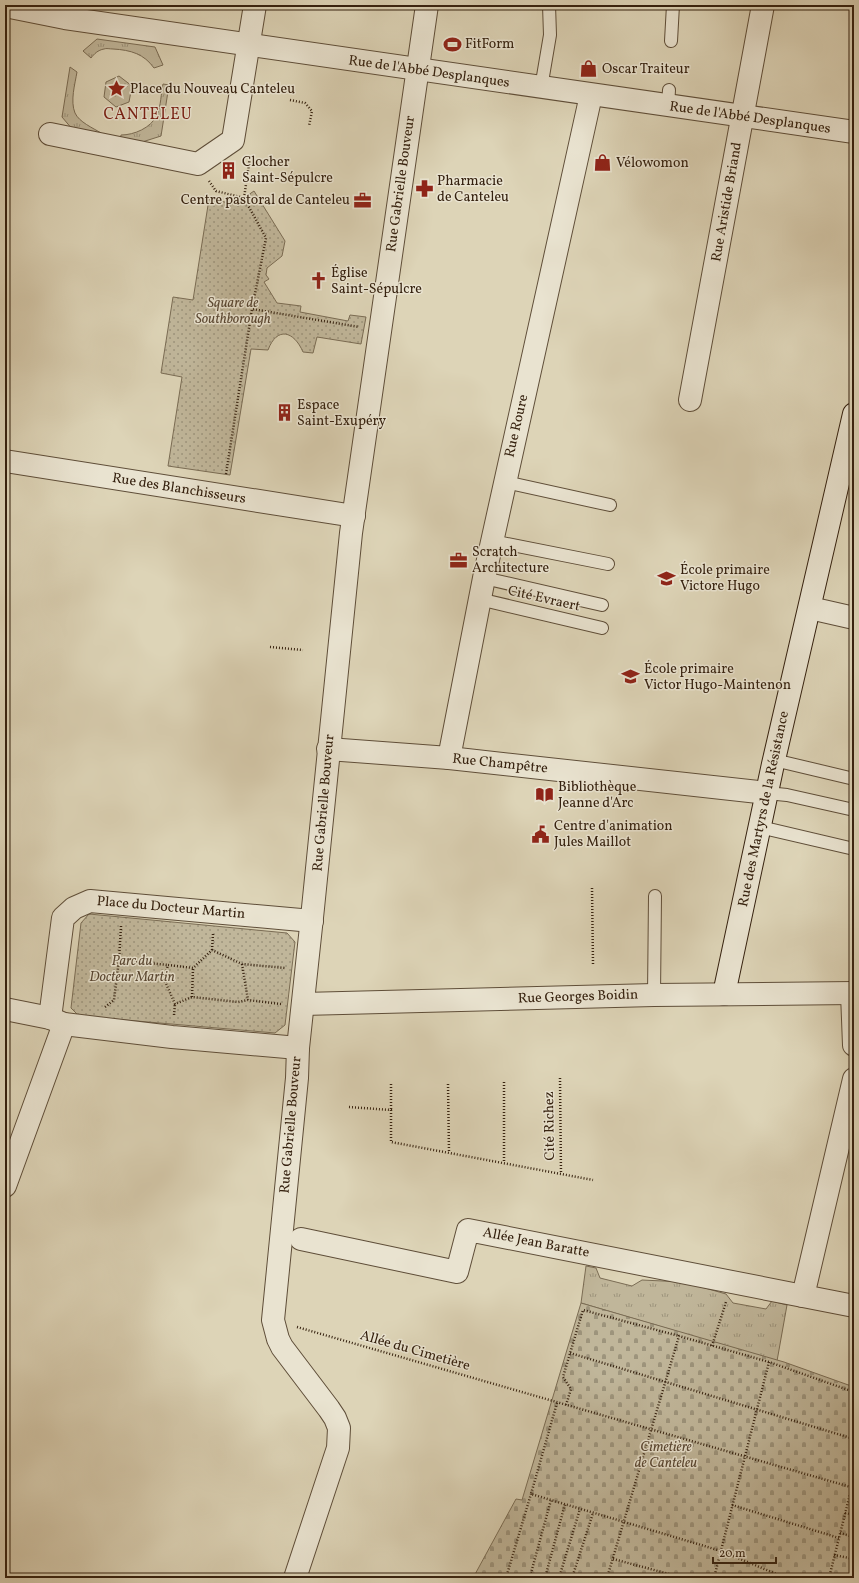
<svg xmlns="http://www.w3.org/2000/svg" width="859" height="1583" font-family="Vollkorn,serif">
<defs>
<pattern id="grass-tufts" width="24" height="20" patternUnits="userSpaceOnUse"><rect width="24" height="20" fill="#c0b69a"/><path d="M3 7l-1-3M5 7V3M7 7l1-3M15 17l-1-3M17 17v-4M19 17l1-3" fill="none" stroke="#9d947c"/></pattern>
<pattern id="cemetery-stones" width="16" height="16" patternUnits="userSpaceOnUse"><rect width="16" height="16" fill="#c0b69a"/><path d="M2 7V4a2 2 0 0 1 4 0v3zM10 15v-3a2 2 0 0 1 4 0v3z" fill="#9d947c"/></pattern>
<pattern id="park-dots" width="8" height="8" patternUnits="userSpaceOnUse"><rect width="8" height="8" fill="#c0b69a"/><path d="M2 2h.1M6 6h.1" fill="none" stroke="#9d947c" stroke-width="1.8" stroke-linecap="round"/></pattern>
</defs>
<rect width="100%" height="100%" fill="#ddd4b7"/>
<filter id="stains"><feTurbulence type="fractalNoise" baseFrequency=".005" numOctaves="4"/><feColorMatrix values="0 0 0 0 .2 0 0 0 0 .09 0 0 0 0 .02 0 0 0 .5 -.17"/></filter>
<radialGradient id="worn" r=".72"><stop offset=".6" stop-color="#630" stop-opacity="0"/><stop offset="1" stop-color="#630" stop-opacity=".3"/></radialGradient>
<!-- grass -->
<g fill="url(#grass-tufts)" stroke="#7a6c54">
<path d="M97 39 155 47 163 65 154 68C144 54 131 50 113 49 110 49 106 48 104 49 98 50 94 54 91 58L83 51Z"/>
<path d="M70 67 77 72C75 84 70 101 75 113 79 122 93 128 101 133L100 135 73 130 62 117Z"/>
<polygon points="119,76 132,86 129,102 116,107 104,97 106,82"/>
<path d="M163 84 169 85 161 136 139 143 120 140 121 135C134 135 151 128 157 115 161 106 161 93 163 84Z"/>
<polygon points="586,1266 596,1268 600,1278 632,1286 642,1280 684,1282 726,1294 733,1303 766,1309 772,1301 787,1305 777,1361 581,1303"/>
</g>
<!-- cemetery -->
<polygon fill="url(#cemetery-stones)" stroke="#7a6c54" points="581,1303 784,1362 854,1387 854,1578 473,1578 516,1499 522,1500"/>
<!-- park -->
<g fill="url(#park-dots)" stroke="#7a6c54">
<path d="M254 191 285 241 282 256 267 268 266 275 269 279 264 282 277 303 301 306 300 312 348 321 350 315 366 317 361 344 317 337 313 353 303 352C294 331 277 326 268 350L251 349 230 475 168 466 182 377 161 373 173 297 193 300 209 199 235 204Z"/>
<polygon points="89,914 287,933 295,942 285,1025 275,1033 79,1016 71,1008 81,923"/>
</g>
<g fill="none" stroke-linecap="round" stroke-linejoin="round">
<defs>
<g id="lane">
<polyline points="671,41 673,5"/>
<polyline points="541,88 550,35 549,5"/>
<polyline points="668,106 669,90"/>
<polyline points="505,482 610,505"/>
<polyline points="492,541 608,564"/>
<polyline points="484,578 602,605"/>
<polyline points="479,599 602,628"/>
<polyline points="774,760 854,779"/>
<polyline points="767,793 787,795 854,810"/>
<polyline points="760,827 854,849"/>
<polyline points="654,995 655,896"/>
</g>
<g id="street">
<polyline points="5,6 65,18 854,132"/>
<polyline points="50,134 198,164 233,140 255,5"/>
<polyline points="690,400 763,5"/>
<polyline points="5,461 354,516"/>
<polyline points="810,608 854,618"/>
<polyline points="328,749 449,758 767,793"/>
<polyline points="449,758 484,578 591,95"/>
<polyline points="852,993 854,1045"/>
<polyline points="303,1004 654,995 854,993"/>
<polyline points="5,1009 50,1018 64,1024 172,1037 298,1048"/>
<polyline points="50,1018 63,918 74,908 90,901 312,921"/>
<polyline points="5,1186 64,1024"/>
<polyline points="301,1239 457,1272 468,1230 803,1296 854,1079"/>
<polyline points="803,1296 854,1306"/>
<polyline points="295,1578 338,1448 339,1428 335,1418 329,1409 282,1347 278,1339 273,1320 297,1078 298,1048 313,908 351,533 427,5"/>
</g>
<polyline id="secondary" points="724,994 773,764 854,414"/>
</defs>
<!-- lane casing -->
<use href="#lane" stroke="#5f4e39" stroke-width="14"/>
<!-- street casing -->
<use href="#street" stroke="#5f4e39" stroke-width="24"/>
<!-- secondary casing -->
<use href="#secondary" stroke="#35210f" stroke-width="24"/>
<!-- path -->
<g stroke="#35210f" stroke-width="2.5" stroke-dasharray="1 2" stroke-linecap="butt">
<polyline points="290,100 305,103 312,111 309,126"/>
<polyline points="209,181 216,191 244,198 266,238 252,309"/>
<polyline points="244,198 250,157 248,156"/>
<polyline points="226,474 252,309 359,327"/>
<polyline points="270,647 303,650"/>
<polyline points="592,888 593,964"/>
<polyline points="121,926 119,960 168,965"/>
<polyline points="212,950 213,934"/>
<polyline points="242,964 248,1000"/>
<polyline points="192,997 193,968"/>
<polyline points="281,1004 248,1000 238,1002 192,997 175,1004 164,979 168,965 193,968 212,950 242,964 285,968"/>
<polyline points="105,1007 114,1000 119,960"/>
<polyline points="174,1015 175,1004"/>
<polyline points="560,1078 561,1174"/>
<polyline points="504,1082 504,1163"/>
<polyline points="391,1084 391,1110"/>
<polyline points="448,1084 449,1153"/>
<polyline points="349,1107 391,1110 391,1142 593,1180"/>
<polyline points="297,1327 854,1488"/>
<polyline points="712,1346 726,1302"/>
<polyline points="570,1353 854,1439"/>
<polyline points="557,1403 531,1494 721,1551 786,1578"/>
<polyline points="566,1405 571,1389 563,1377 583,1310 679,1336"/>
<polyline points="732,1505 839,1538"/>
<polyline points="845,1513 854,1515"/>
<polyline points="840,1533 854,1537"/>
<polyline points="834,1555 854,1559"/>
<polyline points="613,1559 684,1578"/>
<polyline points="829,1575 842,1578"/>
<polyline points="506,1578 531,1494"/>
<polyline points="545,1578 565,1504"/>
<polyline points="546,1578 531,1573 551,1500"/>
<polyline points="559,1578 580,1509"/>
<polyline points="572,1578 593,1513"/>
<polyline points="607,1578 679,1336 769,1362 854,1392"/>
<polyline points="640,1578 642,1578"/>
<polyline points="714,1578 769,1362"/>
<polyline points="829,1578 854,1478"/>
</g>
<!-- lane -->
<use href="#lane" stroke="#e9e3d0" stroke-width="12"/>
<!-- street -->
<use href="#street" stroke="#e9e3d0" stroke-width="22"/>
<!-- secondary -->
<use href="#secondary" stroke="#e9e3d0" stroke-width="22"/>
</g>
<!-- icons -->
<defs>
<symbol id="stadium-bare" viewBox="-9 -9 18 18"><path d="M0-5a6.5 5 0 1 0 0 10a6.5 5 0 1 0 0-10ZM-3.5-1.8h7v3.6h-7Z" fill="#8f2418" stroke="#e9e3d0" stroke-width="2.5" paint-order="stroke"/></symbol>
<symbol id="shop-bare" viewBox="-9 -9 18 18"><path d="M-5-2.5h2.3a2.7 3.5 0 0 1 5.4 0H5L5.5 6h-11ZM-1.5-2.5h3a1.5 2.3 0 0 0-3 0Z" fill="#8f2418" stroke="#e9e3d0" stroke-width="2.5" paint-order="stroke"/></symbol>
<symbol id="sight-bare" viewBox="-9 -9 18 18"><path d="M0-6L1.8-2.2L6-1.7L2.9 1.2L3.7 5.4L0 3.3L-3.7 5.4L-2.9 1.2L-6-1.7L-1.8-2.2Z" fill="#8f2418" stroke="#e9e3d0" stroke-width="2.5" paint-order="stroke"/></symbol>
<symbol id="building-bare" viewBox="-9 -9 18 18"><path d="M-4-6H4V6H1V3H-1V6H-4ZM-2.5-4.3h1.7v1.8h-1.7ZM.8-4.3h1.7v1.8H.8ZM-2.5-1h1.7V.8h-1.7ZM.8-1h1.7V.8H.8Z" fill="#8f2418" stroke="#e9e3d0" stroke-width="2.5" paint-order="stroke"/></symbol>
<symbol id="pharmacy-bare" viewBox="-9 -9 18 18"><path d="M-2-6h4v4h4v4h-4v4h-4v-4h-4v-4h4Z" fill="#8f2418" stroke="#e9e3d0" stroke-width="2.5" paint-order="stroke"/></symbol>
<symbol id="office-bare" viewBox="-9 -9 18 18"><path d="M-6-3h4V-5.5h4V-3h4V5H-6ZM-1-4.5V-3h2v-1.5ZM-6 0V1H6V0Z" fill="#8f2418" stroke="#e9e3d0" stroke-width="2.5" paint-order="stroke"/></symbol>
<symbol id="church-bare" viewBox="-9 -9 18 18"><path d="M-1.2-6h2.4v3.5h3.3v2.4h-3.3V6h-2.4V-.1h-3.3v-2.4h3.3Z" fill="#8f2418" stroke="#e9e3d0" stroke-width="2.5" paint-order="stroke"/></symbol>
<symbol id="school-bare" viewBox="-9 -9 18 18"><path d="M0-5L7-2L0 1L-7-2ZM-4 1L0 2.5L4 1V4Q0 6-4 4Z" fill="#8f2418" stroke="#e9e3d0" stroke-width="2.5" paint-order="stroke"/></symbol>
<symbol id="library-bare" viewBox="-9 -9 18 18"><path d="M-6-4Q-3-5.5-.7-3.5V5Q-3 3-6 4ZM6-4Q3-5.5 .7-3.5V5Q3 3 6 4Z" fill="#8f2418" stroke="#e9e3d0" stroke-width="2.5" paint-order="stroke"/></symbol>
<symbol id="civic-bare" viewBox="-9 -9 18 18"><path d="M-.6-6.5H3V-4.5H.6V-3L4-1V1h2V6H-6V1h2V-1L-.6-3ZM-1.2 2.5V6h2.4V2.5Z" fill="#8f2418" stroke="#e9e3d0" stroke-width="2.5" paint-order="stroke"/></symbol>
</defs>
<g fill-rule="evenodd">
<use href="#stadium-bare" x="440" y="32" width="25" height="25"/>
<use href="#shop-bare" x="576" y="56" width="25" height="25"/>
<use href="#sight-bare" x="104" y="76" width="25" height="25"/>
<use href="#shop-bare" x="590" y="150" width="25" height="25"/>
<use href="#building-bare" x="216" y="158" width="25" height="25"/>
<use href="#pharmacy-bare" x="412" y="176" width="25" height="25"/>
<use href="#office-bare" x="350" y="188" width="25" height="25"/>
<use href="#church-bare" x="306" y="268" width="25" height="25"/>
<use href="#building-bare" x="272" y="400" width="25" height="25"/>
<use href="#office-bare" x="446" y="548" width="25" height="25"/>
<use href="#school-bare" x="654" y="566" width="25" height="25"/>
<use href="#school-bare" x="618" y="664" width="25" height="25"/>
<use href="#library-bare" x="532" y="782" width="25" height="25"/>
<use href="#civic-bare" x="528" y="822" width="25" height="25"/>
</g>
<g text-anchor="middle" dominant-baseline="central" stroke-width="3" stroke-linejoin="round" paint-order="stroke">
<!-- poi labels -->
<g font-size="14" fill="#35210f" stroke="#e9e3d0" text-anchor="start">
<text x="465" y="44">FitForm</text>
<text x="602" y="69">Oscar Traiteur</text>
<text x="130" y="89">Place du Nouveau Canteleu</text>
<text x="242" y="162">Clocher<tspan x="242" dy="16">Saint-Sépulcre</tspan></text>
<text x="616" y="163">Vélowomon</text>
<text x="437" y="181">Pharmacie<tspan x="437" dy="16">de Canteleu</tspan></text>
<text x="350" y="200" text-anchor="end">Centre pastoral de Canteleu</text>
<text x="331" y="273">Église<tspan x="331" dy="16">Saint-Sépulcre</tspan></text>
<text x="297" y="405">Espace<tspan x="297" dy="16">Saint-Exupéry</tspan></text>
<text x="472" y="552">Scratch<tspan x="472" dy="16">Architecture</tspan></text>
<text x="680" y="570">École primaire<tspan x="680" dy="16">Victore Hugo</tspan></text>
<text x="644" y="669">École primaire<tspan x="644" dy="16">Victor Hugo-Maintenon</tspan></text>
<text x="558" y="787">Bibliothèque<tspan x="558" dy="16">Jeanne d'Arc</tspan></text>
<text x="554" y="826">Centre d'animation<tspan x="554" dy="16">Jules Maillot</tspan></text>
</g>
<!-- street labels -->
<g font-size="14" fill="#35210f" stroke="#e9e3d0">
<text transform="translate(429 72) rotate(8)">Rue de l'Abbé Desplanques</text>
<text transform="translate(750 118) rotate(8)">Rue de l'Abbé Desplanques</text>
<text transform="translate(401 184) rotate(-82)">Rue Gabrielle Bouveur</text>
<text transform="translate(727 202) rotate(-80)">Rue Aristide Briand</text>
<text transform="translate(517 426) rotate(-77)">Rue Roure</text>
<text transform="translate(179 489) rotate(9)">Rue des Blanchisseurs</text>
<text transform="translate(544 599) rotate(13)">Cité Evraert</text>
<text transform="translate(500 764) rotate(6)">Rue Champêtre</text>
<text transform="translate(324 803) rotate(-85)">Rue Gabrielle Bouveur</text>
<text transform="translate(764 809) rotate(-78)">Rue des Martyrs de la Résistance</text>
<text transform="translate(171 908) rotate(5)">Place du Docteur Martin</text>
<text transform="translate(578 997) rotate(-2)">Rue Georges Boidin</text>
<text transform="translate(291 1125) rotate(-85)">Rue Gabrielle Bouveur</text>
<text transform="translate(550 1126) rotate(-91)">Cité Richez</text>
<text transform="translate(536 1243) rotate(11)">Allée Jean Baratte</text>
<text transform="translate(415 1351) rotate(16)">Allée du Cimetière</text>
</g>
<!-- park labels -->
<g font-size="14" font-style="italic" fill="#584632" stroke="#e9e3d0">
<text x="233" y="303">Square de<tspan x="233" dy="16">Southborough</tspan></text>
<text x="132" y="961">Parc du<tspan x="132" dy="16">Docteur Martin</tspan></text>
<text x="666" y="1447">Cimetière<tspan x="666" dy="16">de Canteleu</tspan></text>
</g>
<!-- quarter labels -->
<g font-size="16" letter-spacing="1" fill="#7a1f14" stroke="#e9e3d0">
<text x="148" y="115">CANTELEU</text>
</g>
</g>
<!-- margin -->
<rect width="859" height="1583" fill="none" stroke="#ddd4b7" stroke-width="20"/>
<rect x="6" y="6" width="847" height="1571" fill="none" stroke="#35210f" stroke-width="2"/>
<rect x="10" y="10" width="839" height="1563" fill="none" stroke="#35210f"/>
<!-- scale -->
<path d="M713 1557v6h63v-6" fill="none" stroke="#35210f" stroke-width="2"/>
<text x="719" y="1557" font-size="12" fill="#35210f" stroke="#e9e3d0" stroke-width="3" paint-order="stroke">20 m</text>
<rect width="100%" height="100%" filter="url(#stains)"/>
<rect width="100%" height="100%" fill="url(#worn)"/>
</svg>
